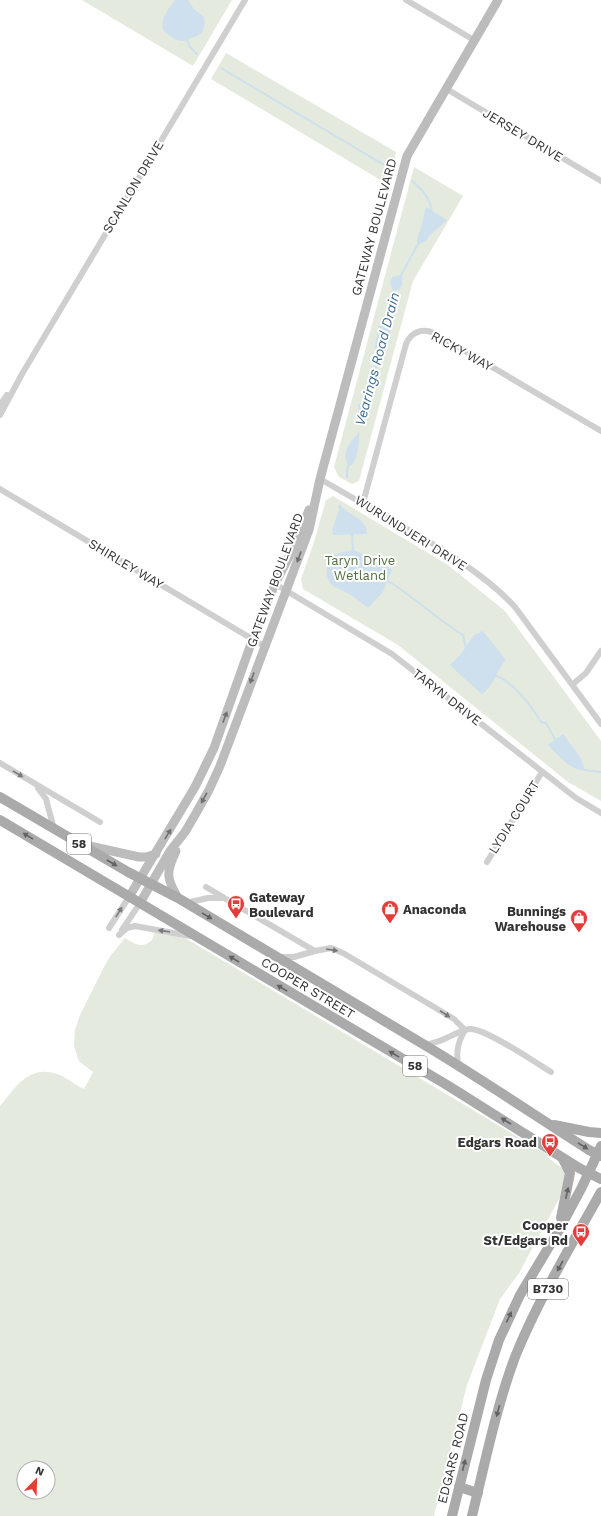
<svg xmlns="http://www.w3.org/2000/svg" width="601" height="1516" font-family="'Work Sans',sans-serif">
<rect width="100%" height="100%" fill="#fff"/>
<!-- green -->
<g fill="#e4ebde" fill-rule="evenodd">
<polygon points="82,0 232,0 193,66"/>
<polygon points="226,53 396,152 389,185 211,79"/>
<polygon points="414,167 463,196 413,281 359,481 352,484 339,477 334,467"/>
<polygon points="333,496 448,565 505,611 601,741 601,801 568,782 398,645 303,589 301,579 314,542 326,500"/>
<path d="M155 932 184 938 192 942 548 1155 547 1157 566 1171 560 1197 519 1273 500 1299 467 1385 434 1516H0V1106C15 1088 29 1064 57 1074 66 1077 75 1085 84 1089L93 1072 80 1062 78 1059 74 1046 75 1030 80 1015 104 967 111 955 125 938C134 944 143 949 152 940ZM24 1468H48V1492H24Z"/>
</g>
<!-- water -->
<g fill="#cedfed">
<path d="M175 0H188L193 8 204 17C206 29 203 35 191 38 188 39 185 41 182 41 175 41 168 35 163 30 160 19 168 9 175 0Z"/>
<path d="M426 207 447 220 428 237 427 240 418 245C415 237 421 231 422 223 424 218 424 213 426 207Z"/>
<path d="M400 275 402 277V285L400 289 394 291C390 286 390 282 392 277Z"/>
<path d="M385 318C394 329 391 345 381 355H379C370 346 379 338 378 328Z"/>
<path d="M369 391C373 409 371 413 361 427L358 405 362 402Z"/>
<path d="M359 432C360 443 358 454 353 464L349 466C340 452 351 442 359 432Z"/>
<path d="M340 504C348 517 367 517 367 534L333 535 332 529C336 523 335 517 339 511L338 506Z"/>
<path d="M352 550 370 556 392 570 383 592 368 608C361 603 355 597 347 593 343 590 335 588 331 584 324 575 326 562 334 555 338 552 347 552 352 550Z"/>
<polygon points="483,631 506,660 503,663 489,688 482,694 458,673 450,665 461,654 474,635"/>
<path d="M563 734C570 744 584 758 584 770 571 771 557 754 548 745Z"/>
</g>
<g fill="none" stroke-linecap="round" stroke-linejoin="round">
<!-- stream -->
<g stroke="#cedfed" stroke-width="2">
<polyline points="186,38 190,47 197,54"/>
<polyline points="221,68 391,169"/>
<path d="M412 181C423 190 431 199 432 213"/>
<polyline points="400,277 418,244"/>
<polyline points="386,320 388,308 395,288"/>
<polyline points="369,392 371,382 380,354"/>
<polyline points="347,478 347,470 349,464"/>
<polyline points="352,533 353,553"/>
<path d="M386 580C414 596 436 619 463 635L466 648"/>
<path d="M495 675C513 682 531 705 541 722L546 723 556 741"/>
<polyline points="583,768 584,770 601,772"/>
</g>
<!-- street -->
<g stroke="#cfcfcf" stroke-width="6">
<polyline points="406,0 474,40"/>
<polyline points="445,88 601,181"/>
<polyline points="0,405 7,395"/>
<polyline points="0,415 22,374 245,0"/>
<path d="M320 479 440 548C466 565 494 584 515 607L601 724"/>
<polyline points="0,489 264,646"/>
<path d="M363 503 406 344C411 332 422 328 434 333L601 431"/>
<polyline points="275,584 392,654 576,798 601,813"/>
<polyline points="573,684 586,673 601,651"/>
<polyline points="0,763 100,822"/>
<polyline points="38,788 46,799 54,829"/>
<polyline points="487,862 542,772"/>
<polyline points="206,887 223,897"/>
<polyline points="186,903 208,898 224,898 315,951 331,948 343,953 434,1007 454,1019 465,1030"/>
<polyline points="109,928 129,897"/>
<polyline points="122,930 140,903"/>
<polyline points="119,935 127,928 135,926 190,936"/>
<polyline points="280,957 294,957 315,951"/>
<path d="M425 1044C441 1044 454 1032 469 1029 484 1027 536 1063 551 1072"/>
<path d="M458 1065C456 1051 458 1042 465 1030"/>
</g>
<!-- secondary -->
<g stroke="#bcbcbc" stroke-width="9">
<polyline points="85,845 139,857 146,857 156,854"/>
<path d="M176 851C166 872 166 878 178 898"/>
<polyline points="129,897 195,787 214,748 258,624 275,584 293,549 309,510"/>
<polyline points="140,903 170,851 185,832 195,815 209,790 220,766 309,530 320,479 407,156 498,0"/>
</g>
<!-- primary -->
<g stroke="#aaa" stroke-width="10">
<path d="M0 797 128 872 178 898 423 1044C480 1078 534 1115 589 1150L601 1156"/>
<polyline points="0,820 447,1085 579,1168 601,1179"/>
<polyline points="554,1125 589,1132 601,1133"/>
<polyline points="561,1218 570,1173 563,1159"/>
<polyline points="459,1487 478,1493"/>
<polyline points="452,1516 486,1380 499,1340 520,1295 559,1230 582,1187 601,1146"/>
<path d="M472 1516C485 1463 496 1408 515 1357 538 1300 571 1246 601 1192"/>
</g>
</g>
<!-- one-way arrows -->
<defs><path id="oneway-solid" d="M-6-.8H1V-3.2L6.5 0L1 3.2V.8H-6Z"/></defs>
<g fill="#707070">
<use href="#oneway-solid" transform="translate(299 557) rotate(110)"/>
<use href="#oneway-solid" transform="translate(252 678) rotate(110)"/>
<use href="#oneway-solid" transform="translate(225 717) rotate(-70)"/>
<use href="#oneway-solid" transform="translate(204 798) rotate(119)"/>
<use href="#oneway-solid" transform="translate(168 834) rotate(-59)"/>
</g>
<g fill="#797979">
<use href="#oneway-solid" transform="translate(18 774) rotate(31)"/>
<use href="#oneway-solid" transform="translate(119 912) rotate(-58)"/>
<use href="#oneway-solid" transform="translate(164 931) rotate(-171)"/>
<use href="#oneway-solid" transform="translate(332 950) rotate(9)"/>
<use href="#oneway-solid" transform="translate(445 1014) rotate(33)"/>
</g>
<g fill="#626262">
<use href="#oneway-solid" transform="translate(28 836) rotate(-149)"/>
<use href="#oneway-solid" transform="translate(112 863) rotate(30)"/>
<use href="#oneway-solid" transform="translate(207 916) rotate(31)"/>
<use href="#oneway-solid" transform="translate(234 959) rotate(-149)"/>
<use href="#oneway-solid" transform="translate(282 988) rotate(-149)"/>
<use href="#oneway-solid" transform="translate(394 1054) rotate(-149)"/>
<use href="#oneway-solid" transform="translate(506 1121) rotate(-148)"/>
<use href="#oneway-solid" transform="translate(583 1146) rotate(32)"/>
<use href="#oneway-solid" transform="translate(567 1193) rotate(-78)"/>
<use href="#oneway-solid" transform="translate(560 1266) rotate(119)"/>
<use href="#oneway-solid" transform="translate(509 1317) rotate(-65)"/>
<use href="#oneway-solid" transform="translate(498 1411) rotate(105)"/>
<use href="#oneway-solid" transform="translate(464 1465) rotate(-76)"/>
</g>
<!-- icons -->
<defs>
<symbol id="bus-pin" viewBox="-11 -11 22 30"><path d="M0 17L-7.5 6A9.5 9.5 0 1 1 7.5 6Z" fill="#e43c39" stroke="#fff"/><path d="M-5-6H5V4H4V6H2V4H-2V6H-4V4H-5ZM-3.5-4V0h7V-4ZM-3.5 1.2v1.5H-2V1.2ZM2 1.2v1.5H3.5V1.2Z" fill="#fff"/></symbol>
<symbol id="shop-pin" viewBox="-11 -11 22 30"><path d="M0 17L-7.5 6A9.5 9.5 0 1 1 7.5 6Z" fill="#e43c39" stroke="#fff"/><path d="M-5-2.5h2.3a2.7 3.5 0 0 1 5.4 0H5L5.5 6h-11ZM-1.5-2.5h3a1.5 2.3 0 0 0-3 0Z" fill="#fff"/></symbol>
</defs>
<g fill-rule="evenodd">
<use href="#bus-pin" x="226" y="894" width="20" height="27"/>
<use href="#shop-pin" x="380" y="899" width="20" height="27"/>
<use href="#shop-pin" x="569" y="908" width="20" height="27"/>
<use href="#bus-pin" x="540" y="1132" width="20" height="27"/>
<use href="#bus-pin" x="571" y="1222" width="20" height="27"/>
</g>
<g text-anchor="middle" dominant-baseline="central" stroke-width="4" stroke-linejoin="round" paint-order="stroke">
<!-- shield labels -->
<g fill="#fff" stroke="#707070" stroke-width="1">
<rect x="67" y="834" width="24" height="20" rx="3"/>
<rect x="403" y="1056" width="24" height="20" rx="3"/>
<rect x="528" y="1279" width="40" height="20" rx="3"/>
</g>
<g font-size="12" font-weight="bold" fill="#323232">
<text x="79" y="844">58</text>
<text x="415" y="1066">58</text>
<text x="548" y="1289">B730</text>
</g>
<!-- street labels -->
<g font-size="13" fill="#323232" stroke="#fff">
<text transform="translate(523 135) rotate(31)">JERSEY DRIVE</text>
<text transform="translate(133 187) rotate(-59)">SCANLON DRIVE</text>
<text transform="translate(374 227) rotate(-75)">GATEWAY BOULEVARD</text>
<text transform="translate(462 351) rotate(29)">RICKY WAY</text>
<text transform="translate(411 533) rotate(32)">WURUNDJERI DRIVE</text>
<text transform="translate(126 564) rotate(31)">SHIRLEY WAY</text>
<text transform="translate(275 580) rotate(-70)">GATEWAY BOULEVARD</text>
<text transform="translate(447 697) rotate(38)">TARYN DRIVE</text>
<text transform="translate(514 817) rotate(-58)">LYDIA COURT</text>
<text transform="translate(308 988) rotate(31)">COOPER STREET</text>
<text transform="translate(453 1458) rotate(-76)">EDGARS ROAD</text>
</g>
<!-- park labels -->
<g font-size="13" fill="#516f3f" stroke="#fff">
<text x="360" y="560">Taryn Drive<tspan x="360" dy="15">Wetland</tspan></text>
</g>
<!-- poi labels -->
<g font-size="13" font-weight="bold" fill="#323232" stroke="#fff" text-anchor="end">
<text x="249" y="897" text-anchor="start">Gateway<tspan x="249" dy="15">Boulevard</tspan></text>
<text x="403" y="909" text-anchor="start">Anaconda</text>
<text x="566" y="911">Bunnings<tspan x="566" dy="15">Warehouse</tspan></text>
<text x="537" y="1142">Edgars Road</text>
<text x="568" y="1225">Cooper<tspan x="568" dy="15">St/Edgars Rd</tspan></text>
</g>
<!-- water labels -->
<g font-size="14" font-style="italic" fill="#3f6c95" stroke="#fff">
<text transform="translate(377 359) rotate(-75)">Vearings Road Drain</text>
</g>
</g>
<!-- north arrow -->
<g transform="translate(36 1480) rotate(23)"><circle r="19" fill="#ffffff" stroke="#adadad"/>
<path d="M0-3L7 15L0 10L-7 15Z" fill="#e43c39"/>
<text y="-6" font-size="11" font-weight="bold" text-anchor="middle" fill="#323232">N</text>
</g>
</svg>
